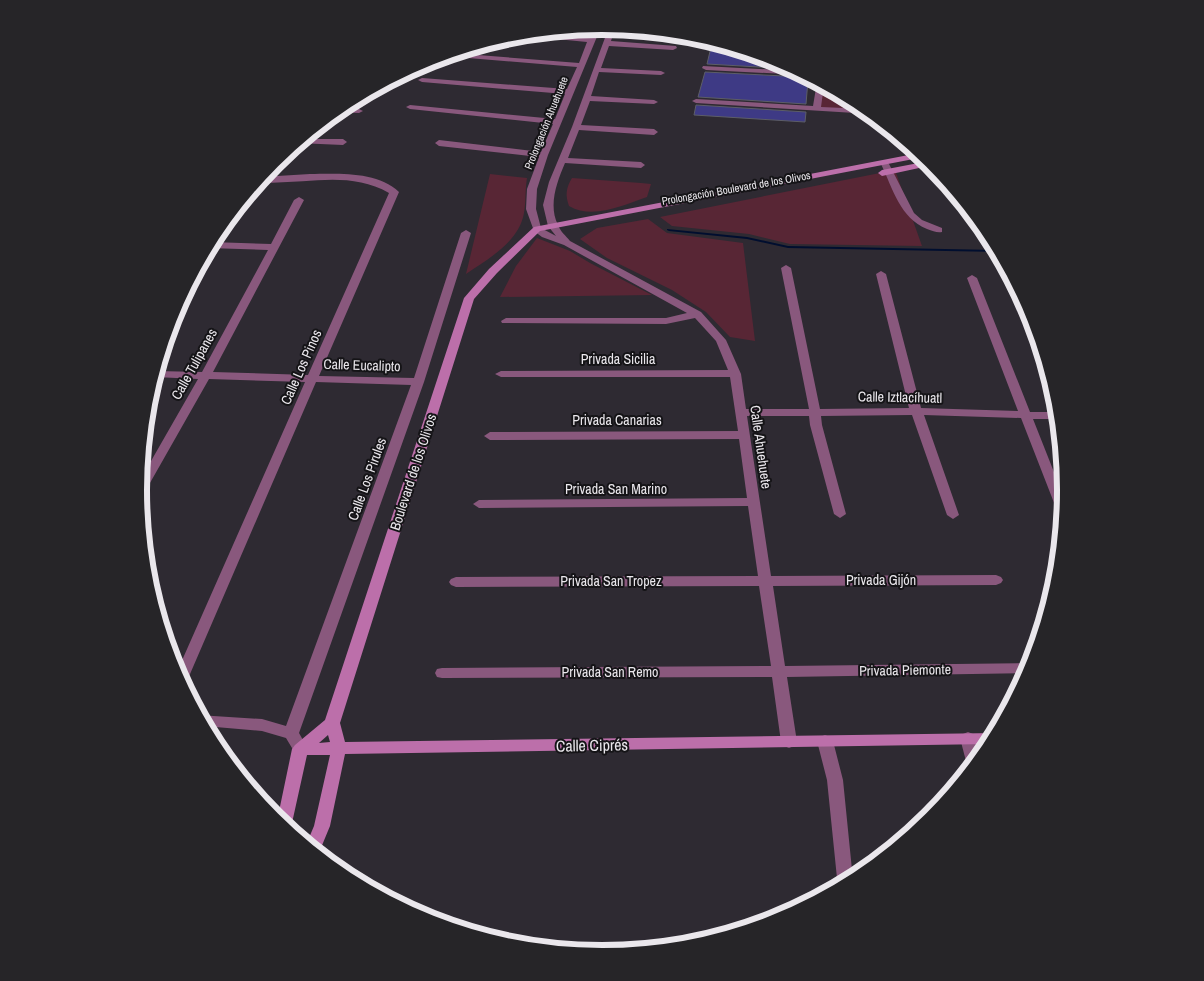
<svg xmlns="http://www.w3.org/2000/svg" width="1204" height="981" font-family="'Archivo Narrow',sans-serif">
<rect width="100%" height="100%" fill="#2e2a32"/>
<!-- green -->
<g fill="#582635">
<polygon points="820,83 860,105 868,111 817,108"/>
<polygon points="895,170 922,246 790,244 749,234 672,226 660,217"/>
<path d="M490 174 527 178C525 190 526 203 524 213 519 242 488 259 466 274Z"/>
<path d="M572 178 641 183 651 184 647 197C623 205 593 220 569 206 565 195 566 188 572 178Z"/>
<polygon points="648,219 667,233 743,243 755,341 730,337 706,312 672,290 607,258 580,239 597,228"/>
<polygon points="537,238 570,251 590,263 652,295 500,297 516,266"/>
</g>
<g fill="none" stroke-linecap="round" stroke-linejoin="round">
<!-- stream -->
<polygon fill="#000e2f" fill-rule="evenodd" points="667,229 747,237 788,246 997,250 999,252 788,248 747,239 669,231 667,230"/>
</g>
<!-- building -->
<g fill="#3e3a85" stroke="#5d5e67">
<polygon points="712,43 720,44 780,62 793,69 707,64"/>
<polygon points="705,72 803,77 802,80 808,80 806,104 698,97"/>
<polygon points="696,105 806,112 805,122 694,115"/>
</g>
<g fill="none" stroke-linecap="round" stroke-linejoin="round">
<!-- street -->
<g fill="#89587d" fill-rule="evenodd">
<path d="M593 27H601L548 155 537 189 536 209 541 228 556 236 548 226 543 205 549 182 572 127 609 27 615 28 611 41 676 46 677 48 673 50 609 46 601 68 661 71 665 73 661 75 599 72 591 96 654 100 658 102 654 104 590 101 581 125 654 129 658 132 654 135 579 130 568 158 641 162 645 165 641 168 565 163C557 182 548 205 558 225 560 231 566 236 570 241L701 312 726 340 741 374 746 409H809L781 268 786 265 791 268 820 409 909 408 876 274 881 271 886 274 921 408 1018 411 967 278 972 275 977 278 1030 412H1059V419H1033L1065 500 1064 517 1058 513 1021 418 924 415 959 515 953 519 947 515 912 415 821 416 822 425 846 514 840 518 834 514 810 425 809 416H747L771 576 996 575 1001 577 1003 580 1001 583 996 585 773 586 785 666 1032 663 1028 673 787 677 797 742 794 746 789 748 784 746 781 742 772 677 442 678 437 677 435 673 437 669 442 668 771 666 759 586 456 587 451 585 449 582 451 579 456 577 758 576 748 506 479 508 473 504 479 500 747 498 739 439 490 440 484 436 490 432 738 431 730 377H501L495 374 501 371 728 370 716 341 695 318 666 324 502 323 501 321 506 318H666L687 313 564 245 542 237 534 231 526 209 527 189 539 157 439 146 435 143 439 140 541 152 553 124 410 109 406 107 410 105 555 119 565 94 422 82 418 80 422 78 567 89 577 67 444 56 452 53 579 63 587 42 515 35 533 33 589 38Z"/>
<polygon points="703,66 798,71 805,75 706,70 702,68"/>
<polygon points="817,82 824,85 821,107 866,109 871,114 696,103 692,101 696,99 813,106"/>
<polygon points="340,108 359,109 363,111 359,113 335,112"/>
<polygon points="303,139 343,139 347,142 343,145 297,143"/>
<path d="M885 161 889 164 914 213 922 220 942 228V232C937 233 933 231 927 229 900 218 893 189 881 164Z"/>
<path d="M310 174C338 174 377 171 399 192L319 376 414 378 461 233 466 230 471 233 424 382 299 733 308 749 305 753 300 755 295 753 286 738 262 731 204 726 198 715 262 719 286 726 411 385 316 382 187 681 183 686 176 674 305 382 209 379 142 497 139 498V482L198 379 155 377 156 371 202 372 268 250 208 248 211 242 271 244 294 200 299 197 304 200 213 372 308 375 389 193C347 169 302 186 257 182L261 177Z"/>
<polygon points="968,732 973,734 981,757 970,770 967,765 960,738 963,734"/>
<polygon points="825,735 830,737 833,741 843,780 853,880 838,888 827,780 817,741 820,737"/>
</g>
<!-- secondary -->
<g fill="#bc6faa" fill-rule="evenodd">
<path d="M919 153 924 157 540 231 497 273 474 299 340 723 345 742 996 733 990 744 345 754 330 826 318 855 306 845 314 826 330 755H307L290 832 277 821 292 749 295 745 325 720 464 298 489 269 534 227ZM328 735 330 742 319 743Z"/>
<polygon points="929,161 933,165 882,176 878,173 882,170"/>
</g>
</g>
<g text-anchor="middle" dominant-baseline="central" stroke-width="4" stroke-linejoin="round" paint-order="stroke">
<!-- far-street labels -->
<g font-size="11" fill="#eae7ec" stroke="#151417">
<text transform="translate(546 123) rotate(-68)">Prolongación Ahuehuete</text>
<text transform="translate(736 188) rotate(-10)">Prolongación Boulevard de los Olivos</text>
</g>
<!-- street labels -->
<g font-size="14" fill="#eae7ec" stroke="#151417">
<text x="618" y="359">Privada Sicilia</text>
<text transform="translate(194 364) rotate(-61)">Calle Tulipanes</text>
<text transform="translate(362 365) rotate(2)">Calle Eucalipto</text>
<text transform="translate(301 367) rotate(-66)">Calle Los Pinos</text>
<text transform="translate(900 397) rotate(1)">Calle Iztlacíhuatl</text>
<text x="617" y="420">Privada Canarias</text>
<text transform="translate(761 447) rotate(82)">Calle Ahuehuete</text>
<text transform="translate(413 472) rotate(-72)">Boulevard de los Olivos</text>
<text transform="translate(367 479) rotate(-70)">Calle Los Pirules</text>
<text x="616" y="489">Privada San Marino</text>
<text x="881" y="580">Privada Gijón</text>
<text x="611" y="581">Privada San Tropez</text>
<text transform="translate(905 670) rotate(-1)">Privada Piemonte</text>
<text x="610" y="672">Privada San Remo</text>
</g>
<!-- near-street labels -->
<g font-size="16" fill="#eae7ec" stroke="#151417">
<text transform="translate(592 745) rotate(-1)">Calle Ciprés</text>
</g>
</g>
<!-- crop -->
<path d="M0 0H1204V981H0ZM147 490a455 455 0 1 1 910 0a455 455 0 1 1-910 0Z" fill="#262528" fill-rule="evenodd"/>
<path fill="none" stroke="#eae7ec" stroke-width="6" d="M147 490a455 455 0 1 1 910 0a455 455 0 1 1-910 0Z"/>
</svg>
